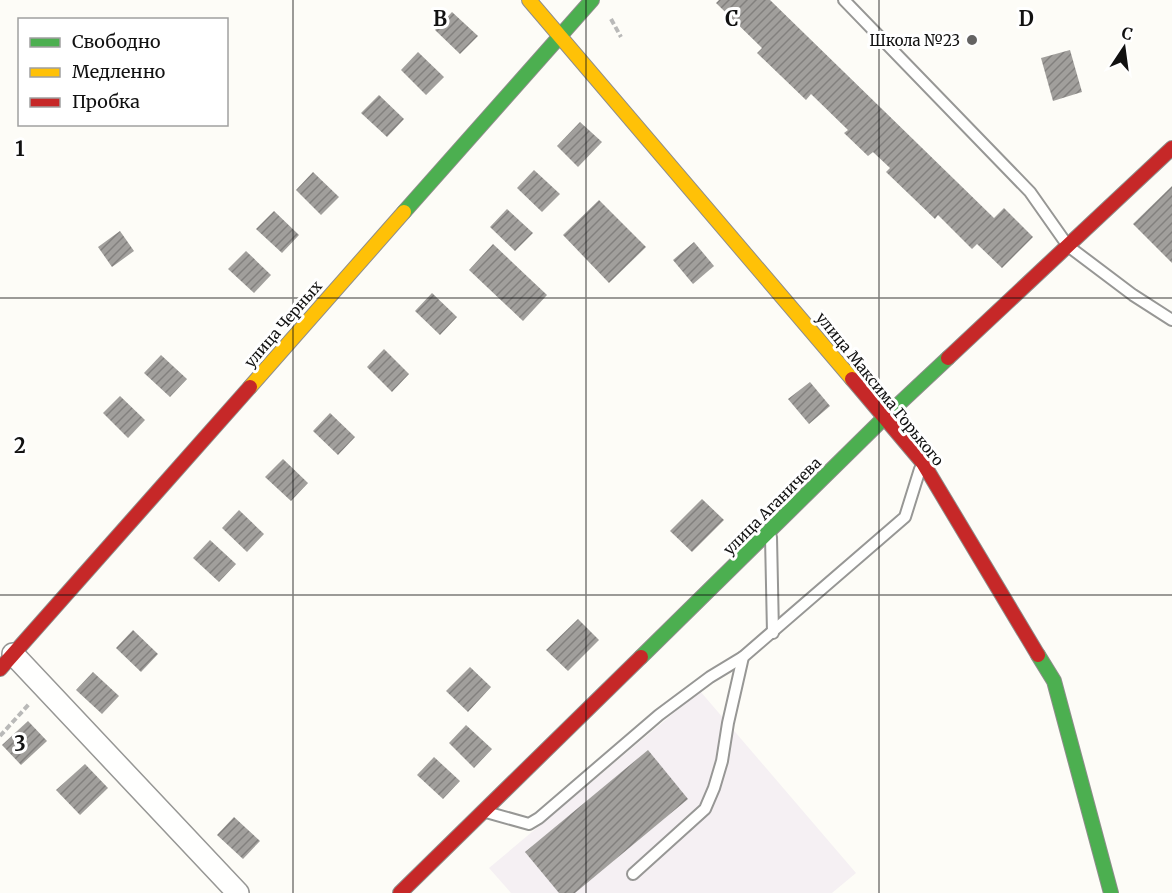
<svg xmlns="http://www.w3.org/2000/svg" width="1172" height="893" font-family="Merriweather,serif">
<defs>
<pattern id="building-hatch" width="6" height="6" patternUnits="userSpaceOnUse" patternTransform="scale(1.5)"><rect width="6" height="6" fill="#a19f9c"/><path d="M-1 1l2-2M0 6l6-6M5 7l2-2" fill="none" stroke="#82807e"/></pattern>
</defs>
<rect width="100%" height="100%" fill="#fdfcf7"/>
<!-- industrial -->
<polygon fill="#f5f0f3" points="700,691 856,873 832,893 511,893 489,868"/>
<!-- building -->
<g fill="url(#building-hatch)">
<polygon points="719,0 770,0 994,218 1004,208 1033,237 1002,268 977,244 972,249 938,215 935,219 886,172 890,168 873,152 868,156 844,133 848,130 811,94 806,100 757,53 762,48 716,3"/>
<polygon points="452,12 478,36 460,54 435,30"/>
<polygon points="1070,50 1082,92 1053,101 1041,58"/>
<polygon points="418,52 444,77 426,95 401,70"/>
<polygon points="379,95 404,119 387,137 361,113"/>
<polygon points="580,122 602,142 578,167 557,146"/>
<polygon points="534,170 560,194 542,212 517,188"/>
<polygon points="313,172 339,197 321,215 296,190"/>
<polygon points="1172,186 1172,263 1133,224"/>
<polygon points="599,200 646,247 609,283 563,235"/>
<polygon points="507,209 533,233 515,251 490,227"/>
<polygon points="274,211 299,235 282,253 256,229"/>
<polygon points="120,231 134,251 112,267 98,247"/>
<polygon points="694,242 714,266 693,284 673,260"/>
<polygon points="493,244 547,295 523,321 469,270"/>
<polygon points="246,251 271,275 254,293 228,269"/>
<polygon points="432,293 457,317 440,335 415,311"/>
<polygon points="384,349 409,374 392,392 367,367"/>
<polygon points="161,355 187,379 170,397 144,373"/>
<polygon points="810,382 830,406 809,424 788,399"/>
<polygon points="120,396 145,420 128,438 103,413"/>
<polygon points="330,413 355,437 338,455 313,431"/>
<polygon points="283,459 308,483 291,501 265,477"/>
<polygon points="702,499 724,520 692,552 670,531"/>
<polygon points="239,510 264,534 247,552 222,528"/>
<polygon points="210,540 236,564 219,582 193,558"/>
<polygon points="578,619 599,640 568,671 546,650"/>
<polygon points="133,630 158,654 141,672 116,648"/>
<polygon points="470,667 491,687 468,712 446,691"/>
<polygon points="93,672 119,696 102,714 76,690"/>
<polygon points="28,721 47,741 21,765 2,745"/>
<polygon points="466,725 492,749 474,768 449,743"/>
<polygon points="648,750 688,799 575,893 559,893 525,852"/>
<polygon points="434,757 460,781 443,799 417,775"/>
<polygon points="85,764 108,788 80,815 56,790"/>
<polygon points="234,817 260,841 243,859 217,835"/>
</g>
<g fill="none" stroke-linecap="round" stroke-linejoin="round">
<defs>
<g id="lane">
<polyline points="844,0 1030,192 1068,246 1133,295 1172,320"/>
<polyline points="771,537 773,633"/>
<polyline points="486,812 529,824 539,818 659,715 710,677 743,657"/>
<polyline points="633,874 705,809 714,788 722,761 728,723 743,657 905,517 920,469"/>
</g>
<polyline id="street" points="13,654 238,893"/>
<g id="fast">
<polyline points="404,212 592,0"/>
<polyline points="1038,655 1054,681 1111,893"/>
<polyline points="641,657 885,417 948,358"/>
</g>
<g id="slow">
<polyline points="529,0 852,379"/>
<polyline points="250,387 404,212"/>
</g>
<g id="jam">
<polyline points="948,358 1172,148"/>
<polyline points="852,379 923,463 1038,655"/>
<polyline points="0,669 250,387"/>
<polyline points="400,893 641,657"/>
</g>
</defs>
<!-- lane casing -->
<use href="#lane" stroke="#979795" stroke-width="14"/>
<!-- street casing -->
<use href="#street" stroke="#979795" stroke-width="24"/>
<!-- fast casing -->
<use href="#fast" stroke="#8e8d8b" stroke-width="16"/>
<!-- slow casing -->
<use href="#slow" stroke="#8e8d8b" stroke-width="16"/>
<!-- jam casing -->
<use href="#jam" stroke="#8e8d8b" stroke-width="16"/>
<!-- path -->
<g stroke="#b9b9b8" stroke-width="4" stroke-dasharray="6 3" stroke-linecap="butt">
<polyline points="611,19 621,37"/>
<polyline points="0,736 30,703"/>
</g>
<!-- lane -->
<use href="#lane" stroke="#fffffe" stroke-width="10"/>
<!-- street -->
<use href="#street" stroke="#fffffe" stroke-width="21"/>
<!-- fast -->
<use href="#fast" stroke="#4caf50" stroke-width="14"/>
<!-- slow -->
<use href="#slow" stroke="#ffc107" stroke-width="14"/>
<!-- jam -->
<use href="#jam" stroke="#c62828" stroke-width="14"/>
</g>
<!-- grid -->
<path fill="none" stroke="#111" stroke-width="1.5" stroke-opacity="0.55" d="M293 0V893M586 0V893M879 0V893M0 298H1172M0 595H1172"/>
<!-- markers -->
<circle fill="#646362" stroke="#fff" stroke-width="2" cx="972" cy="40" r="6"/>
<g text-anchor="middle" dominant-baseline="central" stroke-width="6" stroke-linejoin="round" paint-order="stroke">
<!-- poi labels -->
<g font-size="15" fill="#111" stroke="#fff" text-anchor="end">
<text x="960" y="40">Школа №23</text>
</g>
<!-- street labels -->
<g font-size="15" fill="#111" stroke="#fff">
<text transform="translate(283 324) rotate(-49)">улица Черных</text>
<text transform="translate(880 389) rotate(51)">улица Максима Горького</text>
<text transform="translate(772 506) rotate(-45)">улица Аганичева</text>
</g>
</g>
<g font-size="20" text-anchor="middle" font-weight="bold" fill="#111" stroke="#fff" stroke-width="6" stroke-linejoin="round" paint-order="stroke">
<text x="440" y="26">B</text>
<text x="732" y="26">C</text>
<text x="1026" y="26">D</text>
<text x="20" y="156">1</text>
<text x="20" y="453">2</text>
<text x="20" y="751">3</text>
</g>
<!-- legend -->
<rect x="18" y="18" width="210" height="108" fill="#ffffff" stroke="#a0a0a0" stroke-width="1.5"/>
<rect x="30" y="38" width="30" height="9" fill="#4caf50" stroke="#a0a0a0" stroke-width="1.5"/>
<text x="72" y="48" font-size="18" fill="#111111">Свободно</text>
<rect x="30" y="68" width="30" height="9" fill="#ffc107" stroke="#a0a0a0" stroke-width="1.5"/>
<text x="72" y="78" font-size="18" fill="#111111">Медленно</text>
<rect x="30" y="98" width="30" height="9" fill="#c62828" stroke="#a0a0a0" stroke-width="1.5"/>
<text x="72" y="108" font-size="18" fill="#111111">Пробка</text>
<!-- north arrow -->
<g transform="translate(1124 48) rotate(13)" stroke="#ffffff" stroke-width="4.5" paint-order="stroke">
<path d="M0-4.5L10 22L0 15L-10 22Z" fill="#111111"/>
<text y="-9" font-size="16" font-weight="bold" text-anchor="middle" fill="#111111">С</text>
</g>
</svg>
